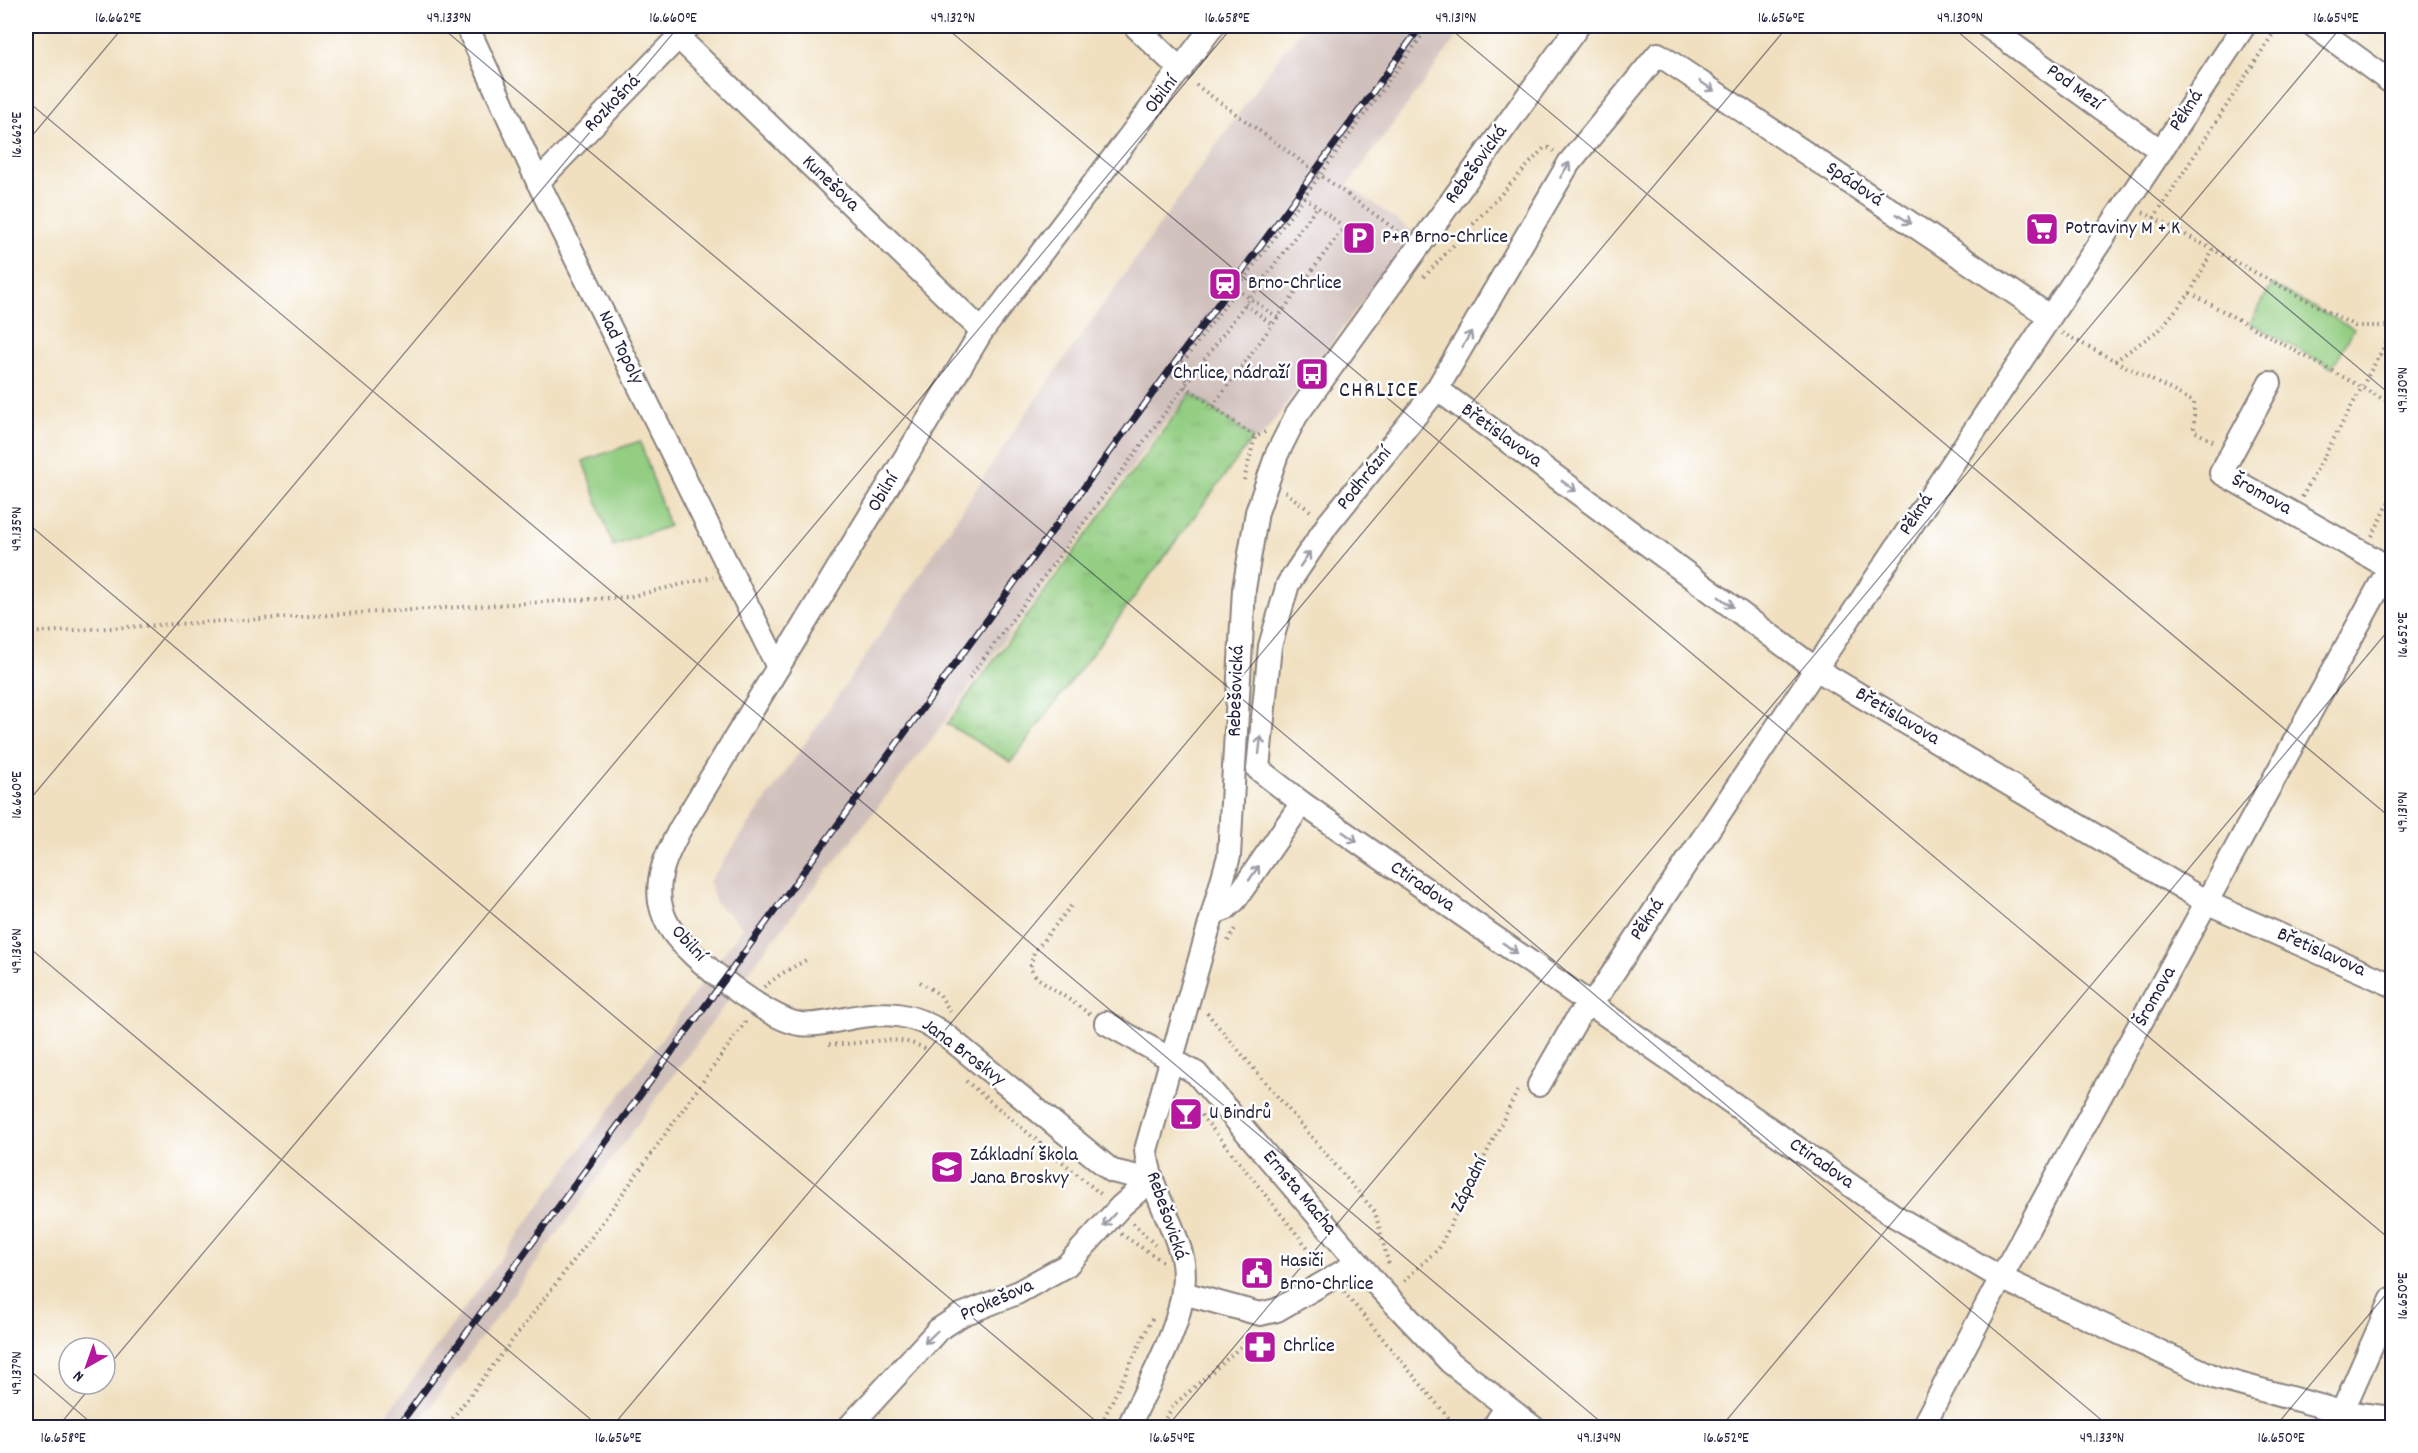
<svg xmlns="http://www.w3.org/2000/svg" width="2418" height="1453" font-family="Dekko,sans-serif">
<defs>
<pattern id="grass-tufts" width="24" height="20" patternUnits="userSpaceOnUse" patternTransform="scale(1.5)"><rect width="24" height="20" fill="#93ce82"/><path d="M3 7l-1-3M5 7V3M7 7l1-3M15 17l-1-3M17 17v-4M19 17l1-3" fill="none" stroke="#7eb171"/></pattern>
</defs>
<rect width="100%" height="100%" fill="#fff"/>
<filter id="ink" filterUnits="userSpaceOnUse"><feTurbulence type="fractalNoise" baseFrequency=".0167" numOctaves="2"/><feDisplacementMap in="SourceGraphic" scale="12" xChannelSelector="R" yChannelSelector="G"/><feConvolveMatrix kernelMatrix="1 2 1 2 8 2 1 2 1" color-interpolation-filters="sRGB"/></filter>
<filter id="wash" filterUnits="userSpaceOnUse"><feTurbulence type="fractalNoise" baseFrequency=".008" numOctaves="4" result="noise"/><feDisplacementMap in="SourceGraphic" scale="24" xChannelSelector="R" yChannelSelector="G"/><feGaussianBlur stdDeviation="1.35" result="paint"/><feColorMatrix in="noise" values="0 0 0 0 0 0 0 0 0 0 0 0 0 0 0 0 0 1.4 0 .05"/><feComposite in="paint" operator="in"/></filter>
<g filter="url(#wash)">
<rect width="100%" height="100%" fill="#f0e0c0"/>
<!-- railway -->
<polygon fill="#d0c0bc" points="1307,26 1465,26 1348,185 1414,233 1258,442 1191,394 1163,425 930,741 768,946 416,1427 377,1428 743,927 716,903 709,882 865,657 1029,409 1283,51"/>
<!-- grass -->
<polygon fill="url(#grass-tufts)" stroke="#5a785e" stroke-width="1.5" points="1191,393 1253,438 1011,762 947,724"/>
<!-- garden -->
<g fill="#93ce82" stroke="#5a785e" stroke-width="1.5">
<polygon points="2272,285 2354,329 2332,368 2250,323"/>
<polygon points="640,441 669,526 613,546 583,461"/>
</g>
</g>
<g filter="url(#ink)">
<g fill="none" stroke-linecap="round" stroke-linejoin="round">
<defs>
<g id="minor">
<polyline points="467,26 538,182 778,667"/>
<polyline points="1135,26 1181,70"/>
<polyline points="1987,26 2161,151"/>
<polyline points="2314,26 2392,83"/>
<polyline points="678,37 982,331"/>
<polyline points="538,182 689,26"/>
<polyline points="2049,316 1658,54 1569,163 1437,389 1328,524 1288,584 1270,646 1258,769 1302,803 1893,1215 2001,1278 2217,1378 2342,1412 2392,1418"/>
<polyline points="2270,383 2221,473 2390,568"/>
<polyline points="1437,389 1816,669 2208,903 2392,985"/>
<polyline points="1214,913 1225,909 1235,900 1302,803"/>
<polyline points="1106,1023 1196,1073 1377,1285 1450,1362 1534,1428"/>
<polyline points="1539,1085 1578,1017 1601,991 2244,26"/>
<path d="M1151 1180 1112 1171 948 1037C915 1012 885 1010 845 1019 830 1022 815 1026 800 1024 767 1019 691 959 672 931 666 923 662 912 660 902 656 874 668 852 680 829L982 331 1213 26"/>
<polyline points="1183,1293 1260,1314 1277,1310 1358,1263"/>
<polyline points="2342,1412 2392,1299"/>
<polyline points="848,1428 938,1330 961,1315 1017,1293 1067,1265 1121,1206 1151,1180"/>
<path d="M1128 1428C1150 1378 1198 1305 1180 1250 1170 1216 1149 1186 1146 1150L1229 856 1244 589 1257 512 1277 454 1296 416 1578 26"/>
<polyline points="1493,1428 1506,1407"/>
<polyline points="1922,1428 2001,1278 2392,563"/>
</g>
</defs>
<!-- minor casing -->
<use href="#minor" stroke="#89817e" stroke-width="26"/>
<!-- path -->
<g stroke="#89817e" stroke-width="4" stroke-dasharray="1.5 4.5" stroke-linecap="butt">
<polyline points="1348,195 1403,235"/>
<polyline points="1304,197 1339,223"/>
<polyline points="2143,212 2355,326 2392,326"/>
<polyline points="2154,218 2278,26"/>
<polyline points="1424,277 1544,148 1549,148 1554,151"/>
<polyline points="1237,289 1278,318"/>
<polyline points="2190,293 2392,404"/>
<polyline points="1245,304 1273,325"/>
<polyline points="2062,333 2194,402 2194,431 2216,443"/>
<polyline points="2380,355 2392,361"/>
<polyline points="2115,361 2160,329 2190,293 2213,250"/>
<polyline points="1176,372 1188,381"/>
<polyline points="1172,377 1429,26"/>
<polyline points="1185,386 1255,437"/>
<polyline points="2389,402 2392,395"/>
<polyline points="1213,406 1344,227"/>
<polyline points="1244,480 1255,437 1265,432"/>
<polyline points="1285,492 1313,513"/>
<polyline points="2302,497 2392,332"/>
<polyline points="2372,536 2392,497"/>
<polyline points="26,633 628,597 713,577"/>
<polyline points="969,678 1317,207"/>
<polyline points="1071,906 1034,952 1030,968 1036,977 1090,1014"/>
<polyline points="1228,941 1236,927"/>
<polyline points="920,982 940,995 951,1013"/>
<polyline points="764,987 781,974 806,960"/>
<polyline points="1207,1013 1375,1212 1389,1265"/>
<path d="M829 1044C864 1046 895 1031 927 1050"/>
<polyline points="966,1081 1103,1196"/>
<polyline points="1190,1101 1320,1263"/>
<polyline points="1133,1223 1155,1245"/>
<polyline points="1121,1234 1162,1261"/>
<polyline points="1404,1281 1439,1248 1519,1088"/>
<polyline points="1344,1292 1457,1428"/>
<polyline points="1553,1422 1560,1428"/>
<polyline points="445,1428 594,1234 746,1021"/>
<polyline points="1099,1428 1154,1315"/>
<polyline points="1159,1428 1175,1404 1252,1337 1254,1332"/>
</g>
<!-- minor -->
<use href="#minor" stroke="#fff" stroke-width="22"/>
<defs>
<polyline id="rail" points="397,1428 1421,26"/>
</defs>
<!-- rail casing -->
<use href="#rail" stroke="#22223b" stroke-width="7"/>
<!-- rail -->
<use href="#rail" stroke="#fff" stroke-width="4.5" stroke-dasharray="14" stroke-linecap="butt"/>
<!-- path-bridge -->
<polyline stroke="#89817e" stroke-width="4" stroke-dasharray="1.5 4.5" stroke-linecap="butt" points="1196,85 1348,195"/>
</g>
<!-- one-way arrows -->
<defs><path id="oneway-shaft" d="M-6 0H5M1.5-3L5.5 0L1.5 3" fill="none" stroke-width="1.6" stroke-linecap="round" stroke-linejoin="round" transform="scale(1.5)"/></defs>
<g stroke="#9c9ca7">
<use href="#oneway-shaft" transform="translate(1707 86) rotate(34)"/>
<use href="#oneway-shaft" transform="translate(1565 170) rotate(-59)"/>
<use href="#oneway-shaft" transform="translate(1904 219) rotate(34)"/>
<use href="#oneway-shaft" transform="translate(1467 339) rotate(-60)"/>
<use href="#oneway-shaft" transform="translate(1569 486) rotate(36)"/>
<use href="#oneway-shaft" transform="translate(1305 559) rotate(-56)"/>
<use href="#oneway-shaft" transform="translate(1726 602) rotate(36)"/>
<use href="#oneway-shaft" transform="translate(1260 745) rotate(-84)"/>
<use href="#oneway-shaft" transform="translate(1350 837) rotate(35)"/>
<use href="#oneway-shaft" transform="translate(1254 873) rotate(-56)"/>
<use href="#oneway-shaft" transform="translate(1510 948) rotate(35)"/>
<use href="#oneway-shaft" transform="translate(1109 1220) rotate(132)"/>
<use href="#oneway-shaft" transform="translate(931 1337) rotate(136)"/>
</g>
</g>
<!-- ticks -->
<path fill="none" stroke="#22223b" stroke-width="1.5" stroke-opacity="0.45" d="M440 26 2111 1428M944 26 2392 1241M1447 26 2392 819M1951 26 2392 396M26 100 1608 1428M26 143 124 26M26 522 1104 1428M26 804 679 26M26 945 601 1428M26 1367 97 1428M105 1370 1233 26M57 1428 93 1384M611 1428 1788 26M1166 1428 2342 26M1720 1428 2392 626M2274 1428 2392 1287"/>
<!-- icons -->
<defs>
<symbol id="supermarket-square" viewBox="-11 -11 22 22"><rect x="-9" y="-9" width="18" height="18" rx="4" fill="#b5179e" stroke="#fff"/><path d="M-6-5.5h2.5l.6 2H6L4.5 2H-2.5L-4.4-4H-6ZM-1.5 3.2a1.3 1.3 0 1 0 .1 0ZM3 3.2a1.3 1.3 0 1 0 .1 0Z" fill="#fff"/></symbol>
<symbol id="parking-square" viewBox="-11 -11 22 22"><rect x="-9" y="-9" width="18" height="18" rx="4" fill="#b5179e" stroke="#fff"/><path d="M-3.5-5.5H1a3.5 3.5 0 0 1 0 7H-1V5.5H-3.5ZM-1-3.4V-.6H.8a1.4 1.4 0 0 0 0-2.8Z" fill="#fff"/></symbol>
<symbol id="station-square" viewBox="-11 -11 22 22"><rect x="-9" y="-9" width="18" height="18" rx="4" fill="#b5179e" stroke="#fff"/><path d="M-3-6H3Q5-6 5-4V2Q5 4 3 4L4.5 6H3L1.5 4h-3L-3 6H-4.5L-3 4Q-5 4-5 2V-4Q-5-6-3-6ZM-3.5-4v3h7v-3ZM-3.5 1v1.5H-2V1ZM2 1v1.5H3.5V1Z" fill="#fff"/></symbol>
<symbol id="bus-square" viewBox="-11 -11 22 22"><rect x="-9" y="-9" width="18" height="18" rx="4" fill="#b5179e" stroke="#fff"/><path d="M-5-6H5V4H4V6H2V4H-2V6H-4V4H-5ZM-3.5-4V0h7V-4ZM-3.5 1.2v1.5H-2V1.2ZM2 1.2v1.5H3.5V1.2Z" fill="#fff"/></symbol>
<symbol id="bar-square" viewBox="-11 -11 22 22"><rect x="-9" y="-9" width="18" height="18" rx="4" fill="#b5179e" stroke="#fff"/><path d="M-6-5H6L.8 .8V4.5H3.5V6h-7V4.5H-.8V.8Z" fill="#fff"/></symbol>
<symbol id="school-square" viewBox="-11 -11 22 22"><rect x="-9" y="-9" width="18" height="18" rx="4" fill="#b5179e" stroke="#fff"/><path d="M0-5L7-2L0 1L-7-2ZM-4 1L0 2.5L4 1V4Q0 6-4 4Z" fill="#fff"/></symbol>
<symbol id="civic-square" viewBox="-11 -11 22 22"><rect x="-9" y="-9" width="18" height="18" rx="4" fill="#b5179e" stroke="#fff"/><path d="M-.6-6.5H3V-4.5H.6V-3L4-1V1h2V6H-6V1h2V-1L-.6-3ZM-1.2 2.5V6h2.4V2.5Z" fill="#fff"/></symbol>
<symbol id="pharmacy-square" viewBox="-11 -11 22 22"><rect x="-9" y="-9" width="18" height="18" rx="4" fill="#b5179e" stroke="#fff"/><path d="M-2-6h4v4h4v4h-4v4h-4v-4h-4v-4h4Z" fill="#fff"/></symbol>
</defs>
<g fill-rule="evenodd">
<use href="#supermarket-square" x="2023" y="210" width="38" height="38"/>
<use href="#parking-square" x="1340" y="219" width="38" height="38"/>
<use href="#station-square" x="1206" y="265" width="38" height="38"/>
<use href="#bus-square" x="1293" y="355" width="38" height="38"/>
<use href="#bar-square" x="1167" y="1095" width="38" height="38"/>
<use href="#school-square" x="928" y="1148" width="38" height="38"/>
<use href="#civic-square" x="1238" y="1254" width="38" height="38"/>
<use href="#pharmacy-square" x="1241" y="1328" width="38" height="38"/>
</g>
<g text-anchor="middle" dominant-baseline="central" stroke-width="5" stroke-linejoin="round" paint-order="stroke">
<!-- street labels -->
<g font-size="20" fill="#22223b" stroke="#fff">
<text transform="translate(2074 88) rotate(36)">Pod Mezí</text>
<text transform="translate(1162 95) rotate(-53)">Obilní</text>
<text transform="translate(613 104) rotate(-46)">Rozkošná</text>
<text transform="translate(2187 111) rotate(-57)">Pěkná</text>
<text transform="translate(1477 165) rotate(-54)">Rebešovická</text>
<text transform="translate(830 184) rotate(44)">Kunešova</text>
<text transform="translate(1854 185) rotate(34)">Spádová</text>
<text transform="translate(620 348) rotate(64)">Nad Topoly</text>
<text transform="translate(1501 436) rotate(36)">Břetislavova</text>
<text transform="translate(1365 479) rotate(-51)">Podhrázní</text>
<text transform="translate(884 493) rotate(-59)">Obilní</text>
<text transform="translate(2261 495) rotate(29)">Šromova</text>
<text transform="translate(1917 515) rotate(-57)">Pěkná</text>
<text transform="translate(1237 691) rotate(-88)">Rebešovická</text>
<text transform="translate(1897 717) rotate(31)">Břetislavova</text>
<text transform="translate(1422 887) rotate(35)">Ctiradova</text>
<text transform="translate(1648 920) rotate(-56)">Pěkná</text>
<text transform="translate(688 944) rotate(47)">Obilní</text>
<text transform="translate(2321 953) rotate(24)">Břetislavova</text>
<text transform="translate(2156 997) rotate(-61)">Šromova</text>
<text transform="translate(963 1053) rotate(37)">Jana Broskvy</text>
<text transform="translate(1821 1164) rotate(35)">Ctiradova</text>
<text transform="translate(1470 1185) rotate(-64)">Západní</text>
<text transform="translate(1299 1193) rotate(50)">Ernsta Macha</text>
<text transform="translate(1166 1216) rotate(71)">Rebešovická</text>
<text transform="translate(997 1301) rotate(-24)">Prokešova</text>
</g>
<!-- poi labels -->
<g font-size="20" fill="#22223b" stroke="#fff" text-anchor="start">
<text x="2065" y="229">Potraviny M + K</text>
<text x="1382" y="238">P+R Brno-Chrlice</text>
<text x="1248" y="284">Brno-Chrlice</text>
<text x="1289" y="374" text-anchor="end">Chrlice, nádraží</text>
<text x="1209" y="1114">U Bindrů</text>
<text x="970" y="1156">Základní škola<tspan x="970" dy="23">Jana Broskvy</tspan></text>
<text x="1280" y="1262">Hasiči<tspan x="1280" dy="23">Brno-Chrlice</tspan></text>
<text x="1283" y="1347">Chrlice</text>
</g>
<!-- quarter labels -->
<g font-size="22" letter-spacing="1.5" fill="#22223b" stroke="#fff">
<text x="1379" y="391">CHRLICE</text>
</g>
</g>
<!-- margin -->
<rect width="2418" height="1453" fill="none" stroke="#fff" stroke-width="66"/>
<!-- north arrow -->
<g transform="translate(87 1366) rotate(220)"><circle r="28" fill="#ffffff" stroke="#a7a7b1" stroke-width="1.5"/>
<path d="M0-4.5L10 22L0 15L-10 22Z" fill="#b5179e"/>
<text y="-9" font-size="16" font-weight="bold" text-anchor="middle" fill="#22223b">N</text>
</g>
<rect x="33" y="33" width="2352" height="1387" fill="none" stroke="#22223b" stroke-width="2"/>
<g font-size="15" text-anchor="middle" fill="#22223b">
<text x="118" y="22">16.662°E</text>
<text x="449" y="22">49.133°N</text>
<text x="673" y="22">16.660°E</text>
<text x="953" y="22">49.132°N</text>
<text x="1227" y="22">16.658°E</text>
<text x="1456" y="22">49.131°N</text>
<text x="1781" y="22">16.656°E</text>
<text x="1960" y="22">49.130°N</text>
<text x="2336" y="22">16.654°E</text>
<text transform="translate(16 135) rotate(-90)" y="5">16.662°E</text>
<text transform="translate(2402 390) rotate(-90)" y="5">49.130°N</text>
<text transform="translate(16 529) rotate(-90)" y="5">49.135°N</text>
<text transform="translate(2402 635) rotate(-90)" y="5">16.652°E</text>
<text transform="translate(16 795) rotate(-90)" y="5">16.660°E</text>
<text transform="translate(2402 812) rotate(-90)" y="5">49.131°N</text>
<text transform="translate(16 951) rotate(-90)" y="5">49.136°N</text>
<text transform="translate(2402 1296) rotate(-90)" y="5">16.650°E</text>
<text transform="translate(16 1373) rotate(-90)" y="5">49.137°N</text>
<text x="63" y="1442">16.658°E</text>
<text x="618" y="1442">16.656°E</text>
<text x="1172" y="1442">16.654°E</text>
<text x="1599" y="1442">49.134°N</text>
<text x="1726" y="1442">16.652°E</text>
<text x="2102" y="1442">49.133°N</text>
<text x="2281" y="1442">16.650°E</text>
</g>
</svg>
